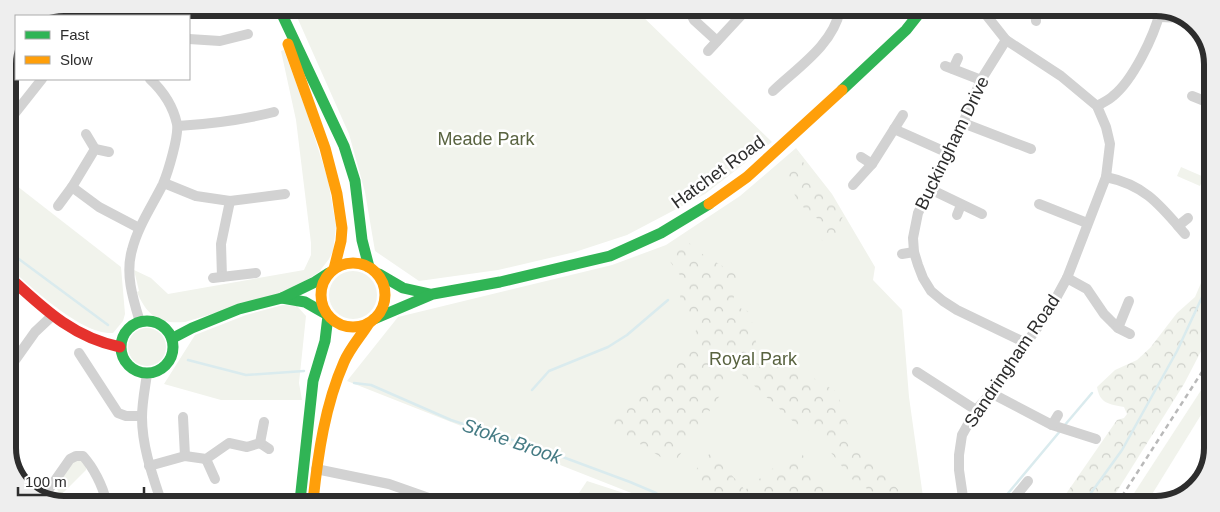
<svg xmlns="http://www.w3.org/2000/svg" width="1220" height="512" font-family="Arial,sans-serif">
<defs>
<pattern id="forest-crowns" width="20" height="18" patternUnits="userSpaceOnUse" patternTransform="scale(1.25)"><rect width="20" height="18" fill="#f1f3ec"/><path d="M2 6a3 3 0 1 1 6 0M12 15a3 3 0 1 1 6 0" fill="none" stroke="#cfd1cb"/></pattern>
</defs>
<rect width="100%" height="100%" fill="#fff"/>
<!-- green -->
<g fill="#f1f3ec">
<polygon points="293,8 636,10 772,142 705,194 627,235 575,252 498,270 419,281 375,251 365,192 349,134"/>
<path d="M284 50 307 113 328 180 336 226 333 251 329 259 319 272 289 291 185 322C159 324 147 316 137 292L139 291 134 270 151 278 168 294 304 270 311 255V243L296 120 281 51Z"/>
<polygon points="796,148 832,194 875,267 873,280 902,310 909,397 924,504 633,503 639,496 347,381 398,317 612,265 666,245 740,196"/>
<polygon points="1181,167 1204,177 1200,186 1177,176"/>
<path d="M8 179 121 267 125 314 123 321 113 333C81 335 32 287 8 267Z"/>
<circle cx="353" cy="295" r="24"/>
<polygon points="283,305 297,306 306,316 299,383 302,400 221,400 164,384 195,335 246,315"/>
<circle cx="147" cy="347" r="19"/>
<polygon points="1209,378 1209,402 1146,504 1127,504"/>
<polygon points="74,461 84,461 87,465 86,470 63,493 59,493 56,487"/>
<polygon points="587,481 636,497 631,503 573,502"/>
</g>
<!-- forest -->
<g fill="url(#forest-crowns)">
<polygon points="797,154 843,214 838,239 822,241 818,219 798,203 784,169"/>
<polygon points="685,239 699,252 739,276 732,305 750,312 758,352 795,367 837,392 854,443 912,504 888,503 885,500 853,480 816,434 796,424 737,370 673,465 604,421 652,387 688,355 697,327 679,309 682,278 664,253"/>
<path d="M1210 262V334L1184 384 1109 504H1059L1117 420 1124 418 1127 414 1124 407C1109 404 1100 404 1097 387L1115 370 1137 360 1150 348 1177 313 1195 297Z"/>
<polygon points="798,449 840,503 718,503 694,472 711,452 745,490"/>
</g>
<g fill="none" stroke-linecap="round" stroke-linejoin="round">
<!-- stream -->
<g stroke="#daebee" stroke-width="2.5">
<polyline points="8,251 108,325"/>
<polyline points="188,360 246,375 304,371"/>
<polyline points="354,383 371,385 451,420 552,453 630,482 656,493 667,503"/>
<polyline points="532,390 549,371 608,347 627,335 668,300"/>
<polyline points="1064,426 1092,393"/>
<polyline points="999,504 1061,430"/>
<polyline points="1083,504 1122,450 1177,351 1210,280"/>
</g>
<!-- street -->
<g stroke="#d2d2d2" stroke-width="10">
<polyline points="169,8 171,16"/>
<polyline points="96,9 96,8"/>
<polyline points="689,10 694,20 717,41"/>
<polyline points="1035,11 1036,21"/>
<polyline points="1159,17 1186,18"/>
<polyline points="189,39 220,41 248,34"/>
<polyline points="1006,40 981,80 963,123 918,213 913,238 914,252 918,265 923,278 931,291 943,301 957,310 1026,343"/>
<polyline points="708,51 746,10"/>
<polyline points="945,66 981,80"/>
<polyline points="953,69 958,58"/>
<path d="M773 91C797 68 833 45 840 10"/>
<polyline points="1192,96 1212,104"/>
<path d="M1097 106C1102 103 1109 100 1113 96 1133 80 1154 36 1160 12"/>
<polyline points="8,122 42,79"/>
<polyline points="963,123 1031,149"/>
<path d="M178 126C211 124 242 120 274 112"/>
<polyline points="894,129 948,153"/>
<polyline points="86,134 95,149"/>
<polyline points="861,157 872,164"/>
<path d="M1106 177C1145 185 1160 205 1185 234"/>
<polyline points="164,183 196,196 230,201 285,194"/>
<polyline points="853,185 872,164 903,115"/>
<polyline points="72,187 99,207 139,228"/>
<polyline points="930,189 982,214"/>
<polyline points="1039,204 1087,223"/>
<polyline points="58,206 72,187 95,149 109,152"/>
<polyline points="957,215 961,205"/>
<polyline points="1178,226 1188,218"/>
<polyline points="902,254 914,252"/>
<polyline points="222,277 221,244 230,201"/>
<polyline points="213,278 256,273"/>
<polyline points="1067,278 1087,289 1104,314 1118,328 1129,301"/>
<path d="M140 322C133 299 125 274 132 250 138 226 152 206 163 184 168 172 179 136 177 124 173 106 163 91 150 79"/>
<polyline points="1118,328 1130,334"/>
<polyline points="79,353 118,413 126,416 142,416"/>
<polyline points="8,370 35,332 52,316"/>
<polyline points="917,372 976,410"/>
<path d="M147 374C145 388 142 403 142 417 142 446 152 474 161 501"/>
<polyline points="991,393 1052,425 1096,439"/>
<polyline points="183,417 185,456"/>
<polyline points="1052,425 1058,415"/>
<polyline points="260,443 269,449"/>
<polyline points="206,459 215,479"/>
<polyline points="149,466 185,456 206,459 229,443 247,447 260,443 264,422"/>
<polyline points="316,469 389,484 440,502"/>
<path d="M42 499 70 459 76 456H83C93 467 103 486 106 501"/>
<polyline points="964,504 959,470 959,455 962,435 976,410 991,393 1049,311 1067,278 1106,177 1110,144 1106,127 1097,106 1061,76 1006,40 983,11"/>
<polyline points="1009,504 1028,481"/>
</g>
<!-- fast -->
<g stroke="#30b455" stroke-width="11">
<polyline points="279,8 344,146 355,181 362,240 369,267"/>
<polyline points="842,90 906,30 921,11"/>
<polyline points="379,274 403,288 430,294"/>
<polyline points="282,298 305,302 326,314"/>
<polyline points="374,319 433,294 500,282 610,256 661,233 709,204"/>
<circle cx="147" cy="347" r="26"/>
<polyline points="173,338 192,328 239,309 282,298 315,282 329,273"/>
<polyline points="300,501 313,381 325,341 328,316"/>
</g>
<!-- slow -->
<g stroke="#ff9f0a" stroke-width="11">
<polyline points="288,44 325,148 337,194 342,228 341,241 334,269"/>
<polyline points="709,204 747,177 842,90"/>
<circle cx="353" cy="295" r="32"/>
<path d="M313 501C318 454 325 405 344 362 350 348 361 336 369 323"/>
</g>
<!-- jam -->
<path stroke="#e5322d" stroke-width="11" d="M8 276C43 308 72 337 120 347"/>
<!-- rail -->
<polyline stroke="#b9b9b9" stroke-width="2.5" stroke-dasharray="5 4" stroke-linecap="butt" points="1117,504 1209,361"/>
</g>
<g text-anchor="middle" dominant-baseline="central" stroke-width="5" stroke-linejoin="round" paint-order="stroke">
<!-- park labels -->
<g font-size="18" fill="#596340" stroke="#fff">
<text x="486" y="139">Meade Park</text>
<text x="753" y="359">Royal Park</text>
</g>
<!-- street labels -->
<g font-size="18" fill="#2d2d2d" stroke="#fff">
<text transform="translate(952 143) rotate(-64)">Buckingham Drive</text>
<text transform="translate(718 172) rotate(-36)">Hatchet Road</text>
<text transform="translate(1012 361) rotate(-56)">Sandringham Road</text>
</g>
<!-- water labels -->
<g font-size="19" font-style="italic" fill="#457b84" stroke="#fff">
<text transform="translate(512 441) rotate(19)">Stoke Brook</text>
</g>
</g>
<!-- crop -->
<path d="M0 0H1220V512H0ZM64 16H1156A48 48 0 0 1 1204 64V448A48 48 0 0 1 1156 496H64A48 48 0 0 1 16 448V64A48 48 0 0 1 64 16Z" fill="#eee" fill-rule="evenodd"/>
<path fill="none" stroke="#2d2d2d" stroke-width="6" d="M64 16H1156A48 48 0 0 1 1204 64V448A48 48 0 0 1 1156 496H64A48 48 0 0 1 16 448V64A48 48 0 0 1 64 16Z"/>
<!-- legend -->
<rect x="15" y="15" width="175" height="65" fill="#ffffff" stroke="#ababab"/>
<rect x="25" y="31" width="25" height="8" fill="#30b455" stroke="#ababab"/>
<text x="60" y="40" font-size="15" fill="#2d2d2d">Fast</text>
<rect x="25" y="56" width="25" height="8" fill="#ff9f0a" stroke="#ababab"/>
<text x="60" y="65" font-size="15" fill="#2d2d2d">Slow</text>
<!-- scale -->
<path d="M18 487v8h126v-8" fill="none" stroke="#2d2d2d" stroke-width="2.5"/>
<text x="25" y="487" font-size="15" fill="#2d2d2d" stroke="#ffffff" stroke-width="4" paint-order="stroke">100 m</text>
</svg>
